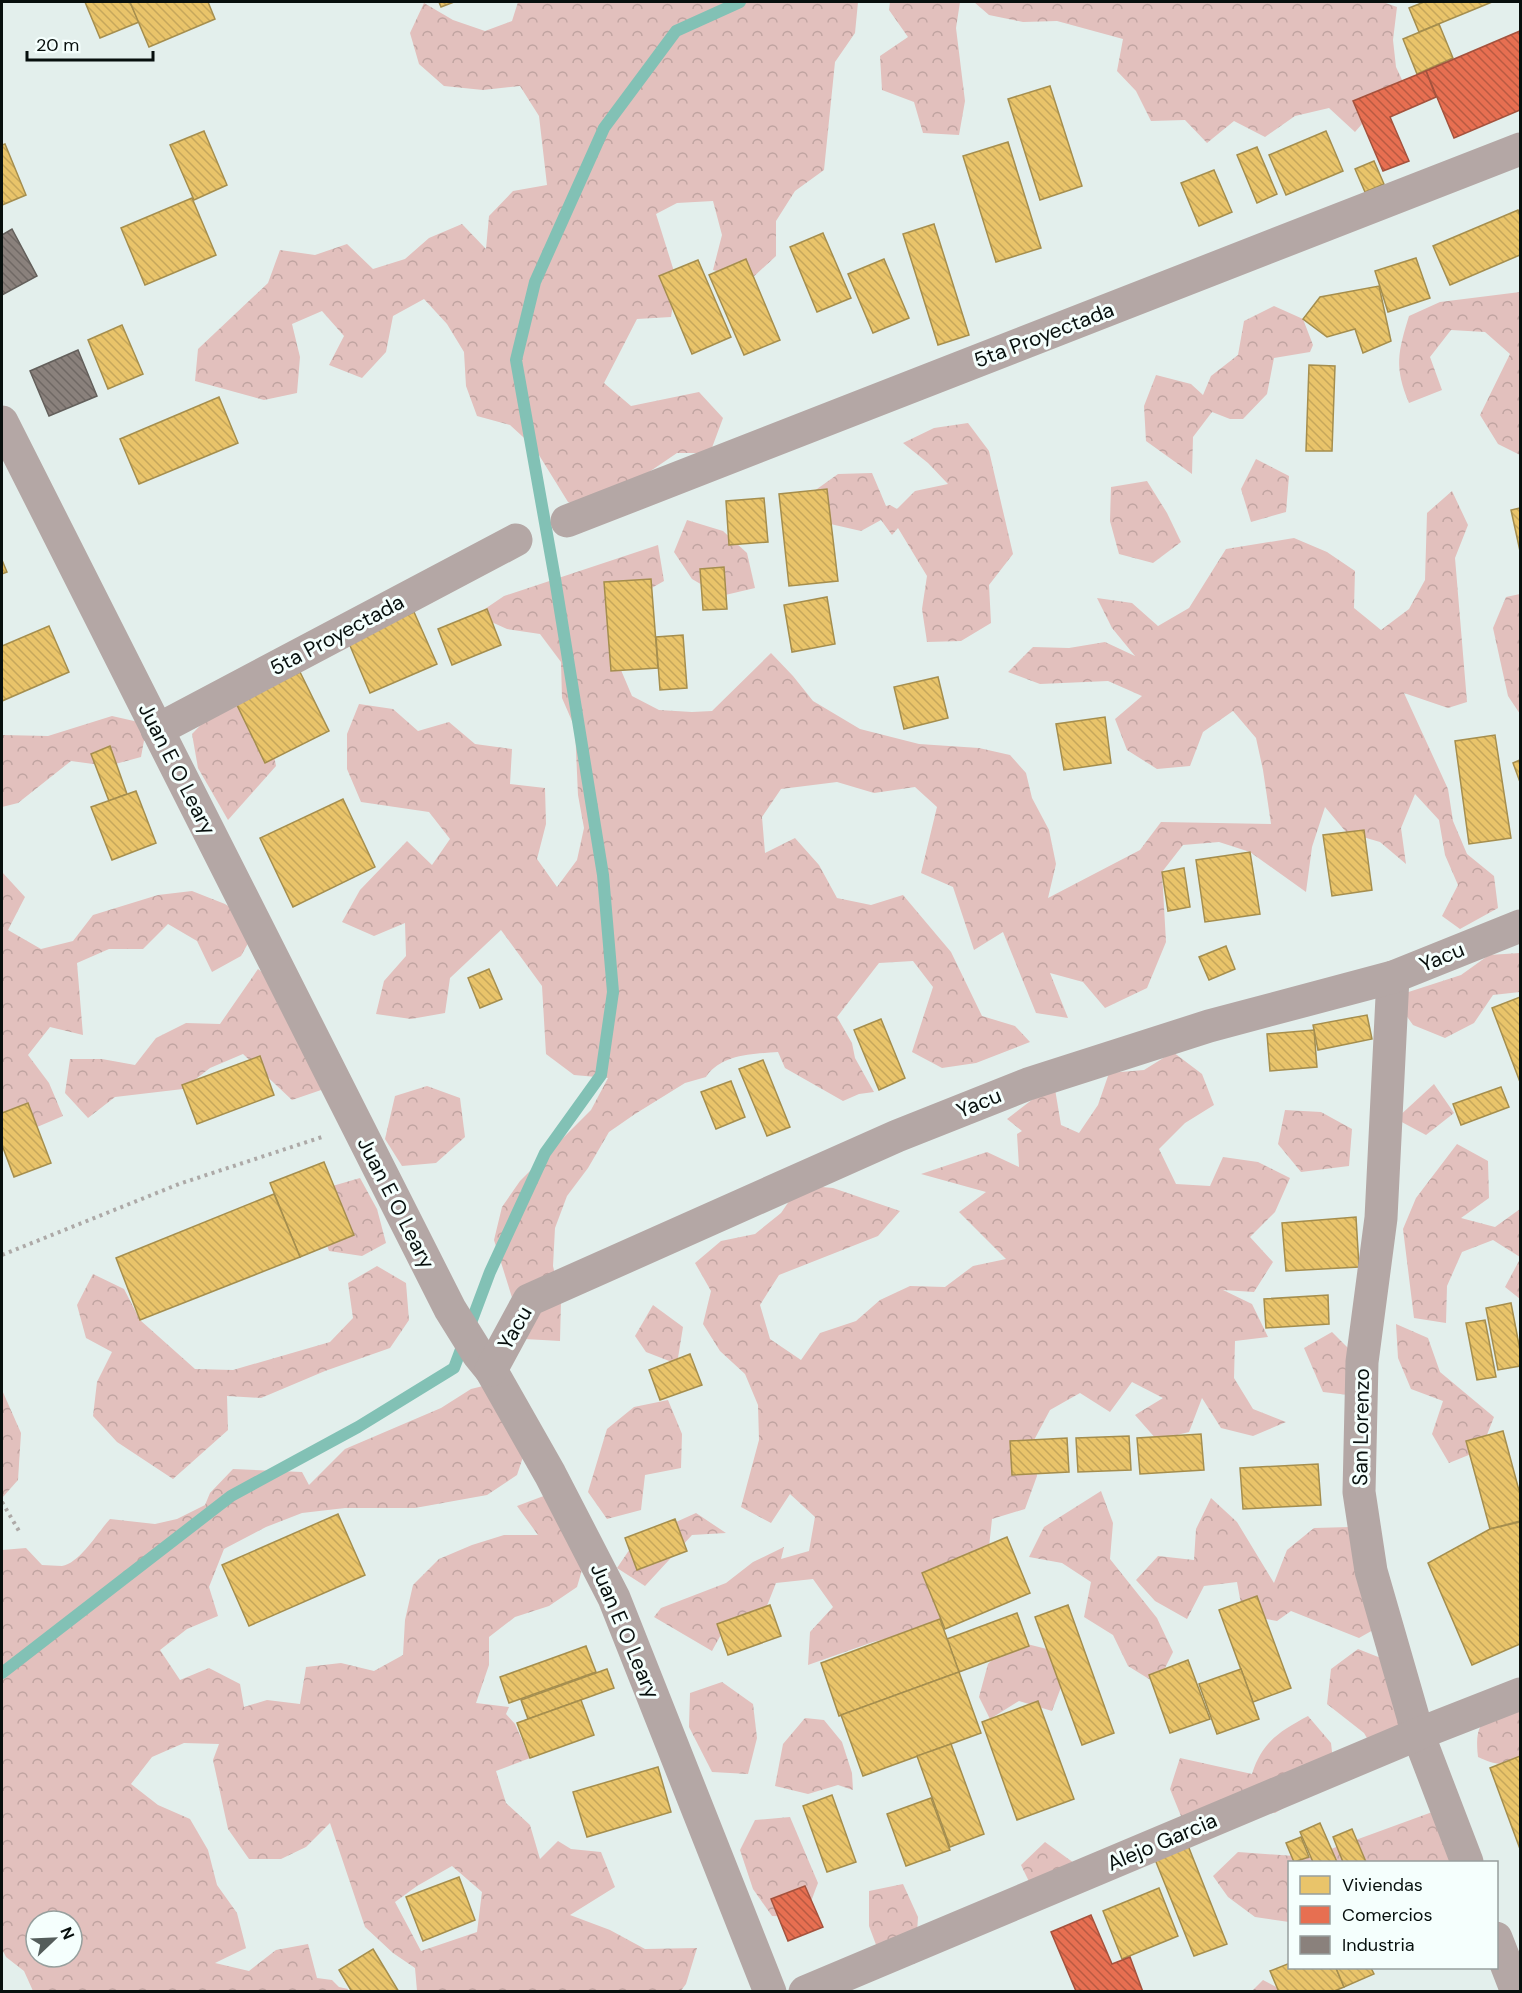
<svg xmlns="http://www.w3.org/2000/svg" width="1522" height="1993" font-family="'DM Sans',sans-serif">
<defs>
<pattern id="forest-crowns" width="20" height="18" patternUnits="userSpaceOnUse" patternTransform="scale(1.5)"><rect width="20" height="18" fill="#e2c0bd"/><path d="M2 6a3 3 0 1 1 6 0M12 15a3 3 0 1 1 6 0" fill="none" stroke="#c0a4a1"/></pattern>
<pattern id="homes-back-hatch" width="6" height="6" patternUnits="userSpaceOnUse" patternTransform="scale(1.5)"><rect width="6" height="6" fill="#e9c46a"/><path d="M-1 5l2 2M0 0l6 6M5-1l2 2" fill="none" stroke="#c6a75b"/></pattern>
<pattern id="shops-back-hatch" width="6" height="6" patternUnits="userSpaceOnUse" patternTransform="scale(1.5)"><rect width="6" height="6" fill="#e76f51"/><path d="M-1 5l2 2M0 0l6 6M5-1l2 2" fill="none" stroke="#b95a42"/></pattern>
<pattern id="industry-back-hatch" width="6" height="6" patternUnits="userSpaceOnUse" patternTransform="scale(1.5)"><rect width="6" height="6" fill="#8a817c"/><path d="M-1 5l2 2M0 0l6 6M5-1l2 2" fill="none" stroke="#6f6864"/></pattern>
</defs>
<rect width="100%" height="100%" fill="#e3efec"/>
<!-- forest -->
<g fill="url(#forest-crowns)" fill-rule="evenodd">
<polygon points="518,2 858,2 855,33 835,62 824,170 795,191 776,221 776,256 750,280 713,270 722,235 713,201 677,203 656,214 677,281 671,317 637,319 604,383 631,406 699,392 723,418 710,453 677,453 649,472 599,515 568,502 534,447 510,425 477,416 466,386 464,352 447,324 424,299 393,316 386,352 362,378 329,365 344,336 322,311 292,324 300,357 297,393 264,400 195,381 198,349 268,283 280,250 315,255 347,244 373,269 405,259 429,238 462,224 486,249 489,216 513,191 547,185 539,116 520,86 483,90 444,86 419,64 410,33 424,3 453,20 485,31 512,21"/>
<polygon points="890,2 960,2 956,28 965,101 959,135 923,133 914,102 882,90 880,56 908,37 889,10"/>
<polygon points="974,2 1383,2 1397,7 1393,40 1396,67 1411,99 1375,109 1355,132 1329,108 1295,116 1265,137 1234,121 1207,143 1185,120 1151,121 1136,91 1117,71 1123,39 1057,21 1023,22 989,15"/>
<path d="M1520 292V455L1498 444 1480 415 1510 354 1485 332 1451 330 1430 357 1442 390 1409 403C1394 367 1398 352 1409 316L1440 302Z"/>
<polygon points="1274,306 1303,319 1313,345 1310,352 1274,358 1267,394 1243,419 1230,419 1212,412 1193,437 1192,474 1146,441 1144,406 1156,375 1191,384 1203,395 1211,376 1238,355 1244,321"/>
<polygon points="968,423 989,451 1013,554 989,585 991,623 961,641 927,642 922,609 927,576 898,528 892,535 881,520 861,531 826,523 810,494 838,474 872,473 886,506 890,505 897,509 915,491 948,484 928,463 903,443 934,428"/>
<polygon points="1256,459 1289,476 1286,512 1251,522 1241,489"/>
<polygon points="1147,481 1167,513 1181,542 1153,563 1119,554 1110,521 1111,487"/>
<path d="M1452 491 1468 525 1455 558 1467 702 1448 708 1404 693 1448 789 1453 821 1467 854 1494 876 1498 908 1460 929 1442 916 1458 885 1445 855 1439 820 1415 794 1401 828 1406 864 1380 842 1346 832 1325 807 1312 847 1306 892 1250 852 1219 842 1183 845 1162 872 1166 942 1147 988 1105 1008 1083 982 1050 973 1068 1018 1036 1013 1003 932 974 950 953 887 921 873 937 807 915 787 874 793 837 782 781 789 762 817 765 853 795 838 819 865 837 898 871 905 903 895 951 952 982 1016 1015 1026 1030 1042 976 1063 942 1068 912 1052 933 987 913 961 879 963 837 1017 852 1043 855 1058 874 1092 859 1094 843 1101 785 1068 778 1052C753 1054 721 1054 706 1077L685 1083 635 1114 609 1132 588 1168 567 1196 555 1228 553 1266 561 1301 560 1341 525 1339 494 1240 502 1207 520 1181 591 1110 608 1078 574 1075 546 1054 542 986 501 930 450 978 445 1013 411 1019 376 1014 384 981 406 956 405 923 374 936 342 922 360 890 407 841 432 865 450 839 429 812 361 802 347 769V734L359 704 393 709 418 731 449 722 475 744 512 749 510 784 545 788 546 824 537 859 557 887 577 860 584 828 578 795 575 728 562 698 561 662 540 634 507 629 476 615 504 596 658 545 664 581 634 598 618 663 632 696 659 710 692 712 712 711 771 653 793 676 813 701 860 729 919 744 979 748 1010 755 1026 773 1032 798 1049 830 1056 864 1048 898 1140 850 1161 822 1271 824 1263 770 1256 738 1233 711 1203 732 1190 766 1157 769 1127 750 1115 719 1142 696 1108 681 1040 684 1008 672 1033 647 1069 648 1105 642 1135 656 1112 628 1097 598 1132 603 1158 626 1189 608 1226 549 1294 538 1327 552 1355 571 1354 608 1381 630 1409 609 1425 580 1427 513Z"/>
<polygon points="687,520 723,531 747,553 755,588 721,596 692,579 674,552"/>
<polygon points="1520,594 1520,714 1508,696 1493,628 1506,597"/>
<polygon points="249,699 269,730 276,766 228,820 198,768 192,734 216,709"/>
<polygon points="112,716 147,724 141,757 108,766 71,761 18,803 2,807 2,735 48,736"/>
<polygon points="2,872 25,897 8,930 41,949 73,941 93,915 158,895 192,891 225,904 258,925 241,956 212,972 197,941 168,924 143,949 109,949 77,963 83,1035 50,1027 28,1055 49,1083 63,1116 30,1130 2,1149"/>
<polygon points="1520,953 1520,992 1493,995 1474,1023 1445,1038 1413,1025 1393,997 1461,975 1489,955"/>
<polygon points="258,969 285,990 324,1089 292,1100 243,1054 210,1068 183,1089 115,1097 88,1118 65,1093 70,1059 102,1059 135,1065 156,1038 186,1023 220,1024"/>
<polygon points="1173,1052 1202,1074 1214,1105 1185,1123 1159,1149 1176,1184 1210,1186 1223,1157 1258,1162 1290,1178 1275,1212 1250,1237 1273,1262 1254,1292 1223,1290 1252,1304 1268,1337 1235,1341 1234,1378 1253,1409 1286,1422 1253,1436 1221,1428 1202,1398 1189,1432 1157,1440 1135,1415 1163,1398 1132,1382 1110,1412 1080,1393 1050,1410 1033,1442 1037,1476 1025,1509 992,1519 988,1556 940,1602 942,1638 909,1633 873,1642 808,1665 810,1632 833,1607 813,1579 776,1583 763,1616 729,1620 712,1651 654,1617 661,1608 726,1583 753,1562 784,1547 781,1559 809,1551 815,1517 790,1494 771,1523 741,1507 759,1440 758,1405 745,1374 720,1351 703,1324 711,1291 695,1263 721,1241 755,1234 781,1213 800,1185 833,1188 900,1211 878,1236 779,1275 760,1305 770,1339 801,1360 820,1333 856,1321 880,1300 910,1286 945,1287 973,1266 1006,1259 959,1212 986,1192 921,1174 987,1152 1019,1167 1017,1134 1022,1131 1007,1119 1054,1083 1061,1125 1079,1133 1098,1105 1109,1073 1144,1070"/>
<polygon points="1434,1084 1454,1113 1426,1135 1396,1119"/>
<polygon points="427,1086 460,1098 465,1137 436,1163 402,1166 385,1139 395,1096"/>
<polygon points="1285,1110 1321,1112 1352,1129 1349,1166 1301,1172 1278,1144"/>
<polygon points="1457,1144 1488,1161 1489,1198 1461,1218 1495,1227 1520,1209 1520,1257 1493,1240 1462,1252 1447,1286 1446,1323 1414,1318 1403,1229 1416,1198"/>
<polygon points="360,1178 377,1209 386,1243 362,1256 329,1251 318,1219 329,1187"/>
<polygon points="1520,1259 1520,1299 1505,1287"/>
<polygon points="377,1266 406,1283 409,1320 390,1348 325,1371 261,1398 227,1396 228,1430 173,1479 117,1442 93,1416 97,1382 112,1352 86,1338 77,1305 93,1274 124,1289 140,1320 195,1369 233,1370 330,1342 353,1318 348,1283"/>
<polygon points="653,1305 683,1327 677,1364 646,1352 635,1336"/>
<polygon points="1396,1324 1428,1338 1440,1372 1494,1417 1481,1450 1449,1463 1432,1434 1443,1401 1411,1389 1398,1358"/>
<polygon points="1332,1332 1360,1360 1357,1396 1323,1392 1304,1348"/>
<path d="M503 1381 528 1442 517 1475 487 1495 415 1508H345L302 1513 266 1527 224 1549 209 1587 218 1616 187 1629 160 1650 180 1680 209 1668 240 1684 244 1707 267 1700 300 1704 306 1667 341 1663 374 1671 403 1655 405 1620 413 1585 439 1559 472 1545 504 1535H538L517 1506 549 1494 586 1556 577 1587 549 1606 515 1617 489 1637V1665L476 1703 509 1707 506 1714 515 1724 530 1758 496 1771 506 1803 530 1825 540 1859 558 1841 571 1849 601 1852 615 1887 570 1915 610 1930 645 1949 697 1948 686 1984 680 1992 417 1991 415 1968 393 1953 365 1927 330 1823 306 1847 281 1859H249L228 1829 213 1760 219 1744 184 1743 152 1757 131 1784 158 1805 190 1819 208 1850 217 1885 237 1913 246 1948 215 1963 249 1971 276 1950 308 1944 317 1978 332 1980 339 1987 348 1989 347 1991H33L24 1971 6 1957 2 1949V1550L26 1548 42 1565C48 1565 55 1566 62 1566 80 1563 98 1532 110 1519L155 1524 177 1519 205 1505 210 1493 233 1469 302 1472 309 1485 345 1449 441 1408 471 1389ZM452 1866 482 1892 477 1932 421 1951 395 1902 417 1886ZM36 1921H72V1957H36Z"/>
<polygon points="2,1390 21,1433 18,1480 2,1498"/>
<polygon points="668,1400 682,1434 681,1468 645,1475 641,1510 607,1519 588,1492 607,1429 634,1407"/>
<polygon points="1101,1491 1113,1523 1110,1559 1157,1618 1173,1652 1157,1684 1128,1666 1113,1635 1084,1617 1091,1582 1062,1563 1029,1557 1044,1527"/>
<polygon points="1211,1498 1237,1522 1274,1583 1287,1550 1314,1528 1350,1527 1389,1621 1359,1638 1291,1611 1277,1621 1243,1615 1237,1582 1204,1586 1187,1619 1155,1601 1136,1580 1158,1556 1194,1560 1196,1529"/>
<polygon points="696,1513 726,1533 692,1535 645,1586 617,1568 636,1540"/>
<polygon points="1011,1640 1047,1649 1065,1677 1052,1711 1019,1701 990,1719 979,1697 988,1664"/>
<polygon points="1358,1649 1391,1662 1403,1733 1381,1762 1364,1733 1327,1704 1331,1669"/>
<polygon points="722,1682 753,1704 757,1738 748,1774 712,1772 689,1727 690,1693"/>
<path d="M1499 1703 1520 1708V1757C1505 1767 1495 1765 1478 1757 1475 1725 1480 1727 1499 1703Z"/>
<path d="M1308 1716 1331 1743 1335 1778 1275 1813 1261 1809 1183 1821 1170 1789 1180 1758 1252 1774C1262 1742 1280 1731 1308 1716Z"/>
<polygon points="805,1718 824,1720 842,1742 852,1773 853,1790 838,1785 808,1794 775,1786 783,1744"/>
<polygon points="1435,1811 1466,1862 1371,1862 1359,1860 1353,1862 1290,1862 1289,1922 1255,1917 1228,1897 1213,1876 1238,1852 1309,1857"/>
<polygon points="790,1817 818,1883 805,1917 772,1916 753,1889 740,1850 755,1820"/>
<polygon points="1045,1842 1103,1884 1036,1896 1021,1865"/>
<polygon points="903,1884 918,1917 915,1964 881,1958 869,1926 869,1891"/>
<polygon points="1263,1980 1284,1991 1251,1992"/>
</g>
<!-- homes -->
<g fill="url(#homes-back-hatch)" stroke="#a58e4e" stroke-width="1.5">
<polygon points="85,2 130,2 139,22 100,38"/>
<polygon points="130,2 208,2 215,19 149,47"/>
<polygon points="439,2 454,2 441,7"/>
<polygon points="1424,2 1492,2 1419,32 1409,8"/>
<polygon points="1439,24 1453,58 1417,74 1403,39"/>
<polygon points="1050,86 1082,186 1040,200 1008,99"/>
<polygon points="204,131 227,185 194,200 170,145"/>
<polygon points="1326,131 1343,171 1286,195 1269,155"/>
<polygon points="1008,142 1041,248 996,262 963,156"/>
<polygon points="5,144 26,195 2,205 2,145"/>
<polygon points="1257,147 1277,194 1257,203 1237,155"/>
<polygon points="1374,161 1384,184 1365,192 1355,169"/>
<polygon points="1214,170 1232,212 1199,226 1181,183"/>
<polygon points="192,198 216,255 145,285 121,228"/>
<polygon points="1518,210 1520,215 1520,255 1450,285 1433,246"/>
<polygon points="934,224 969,335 938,345 903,234"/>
<polygon points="823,233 851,298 817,312 790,247"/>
<polygon points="1416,258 1430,298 1388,312 1375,271"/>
<polygon points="746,259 780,340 744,355 709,275"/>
<polygon points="884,259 909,318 873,333 848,274"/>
<polygon points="698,260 731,337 692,354 659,276"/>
<polygon points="1379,286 1391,341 1363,353 1355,329 1327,337 1303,319 1320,297"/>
<polygon points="122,325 143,374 108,389 88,340"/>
<polygon points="1309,365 1335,366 1332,451 1306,451"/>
<polygon points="219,397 238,443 139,484 120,439"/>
<polygon points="827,489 838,581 789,586 779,494"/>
<polygon points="764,498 768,542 729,545 726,501"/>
<polygon points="1520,508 1520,551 1511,510"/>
<polygon points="2,560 7,572 2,574"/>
<polygon points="724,567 727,609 703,610 700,569"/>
<polygon points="651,579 658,668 611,671 604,582"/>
<polygon points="827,597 835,644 792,652 784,605"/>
<polygon points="487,609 501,645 452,665 438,629"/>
<polygon points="414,612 437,664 370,693 348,641"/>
<polygon points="49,626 69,672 2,701 2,646"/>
<polygon points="683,635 687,688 660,690 656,637"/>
<polygon points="300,672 329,731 265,763 236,703"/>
<polygon points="938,677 948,718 904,729 894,687"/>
<polygon points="1105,717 1111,763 1064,770 1056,724"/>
<polygon points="1495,735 1511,838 1469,844 1455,741"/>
<polygon points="110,746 127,794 109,801 91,754"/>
<polygon points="1520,760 1520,782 1513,763"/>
<polygon points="136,791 156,843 112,860 91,807"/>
<polygon points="343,799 375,867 293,907 260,838"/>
<polygon points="1364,830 1372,890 1332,896 1323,835"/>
<polygon points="1250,852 1260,914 1205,922 1196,860"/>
<polygon points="1184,868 1190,907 1168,911 1162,872"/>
<polygon points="1226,946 1235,969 1209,980 1199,957"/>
<polygon points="489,969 502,999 480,1008 468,978"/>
<polygon points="1520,997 1520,1082 1492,1008"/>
<polygon points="1367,1015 1372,1039 1318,1050 1313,1025"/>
<polygon points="881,1019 905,1078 879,1090 854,1030"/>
<polygon points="1314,1030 1317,1067 1270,1071 1267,1034"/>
<polygon points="260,1056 274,1095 197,1124 182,1085"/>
<polygon points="763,1060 790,1127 767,1136 739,1069"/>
<polygon points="731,1081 745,1117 716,1129 701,1092"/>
<polygon points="1501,1087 1509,1107 1461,1125 1453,1104"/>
<polygon points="28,1103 51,1163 14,1177 2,1145 2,1113"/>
<polygon points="324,1162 354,1235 300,1257 270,1183"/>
<polygon points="274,1194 300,1257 140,1320 116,1258"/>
<polygon points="1356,1217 1359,1267 1286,1271 1282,1223"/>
<polygon points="1328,1295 1329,1324 1266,1328 1264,1299"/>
<polygon points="1511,1303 1520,1350 1520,1366 1498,1370 1486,1308"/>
<polygon points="1485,1320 1496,1377 1477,1380 1466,1323"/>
<polygon points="690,1354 702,1385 660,1400 649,1370"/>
<polygon points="1503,1431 1520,1494 1520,1521 1490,1529 1466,1441"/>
<polygon points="1201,1434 1204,1470 1140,1474 1137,1438"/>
<polygon points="1129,1436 1131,1470 1078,1472 1076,1438"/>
<polygon points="1067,1438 1069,1472 1012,1475 1010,1441"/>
<polygon points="1318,1464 1321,1505 1243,1509 1240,1468"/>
<polygon points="338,1514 365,1575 249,1626 222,1565"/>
<polygon points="675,1519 687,1551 637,1570 625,1538"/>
<polygon points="1520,1522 1520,1644 1472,1665 1428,1563 1490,1529"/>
<polygon points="1007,1537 1030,1593 945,1629 922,1573"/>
<polygon points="1257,1596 1291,1688 1253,1702 1219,1610"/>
<polygon points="770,1605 781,1636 728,1655 717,1624"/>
<polygon points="1068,1605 1114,1733 1082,1745 1035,1617"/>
<polygon points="1017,1613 1029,1646 959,1672 947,1639"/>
<polygon points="940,1619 959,1672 839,1716 821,1663"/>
<polygon points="586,1646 596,1672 509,1703 500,1677"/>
<polygon points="1188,1660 1210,1719 1170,1733 1149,1675"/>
<polygon points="607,1669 614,1688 528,1719 521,1700"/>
<polygon points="1241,1669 1259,1719 1217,1734 1199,1684"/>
<polygon points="959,1672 981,1733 863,1776 841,1715"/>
<polygon points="581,1700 594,1735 530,1758 517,1723"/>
<polygon points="1038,1701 1074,1799 1017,1820 982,1722"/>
<polygon points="951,1744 984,1834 950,1847 917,1756"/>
<polygon points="1520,1756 1520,1849 1490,1768"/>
<polygon points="658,1767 671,1812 587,1837 573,1792"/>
<polygon points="832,1795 856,1862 827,1872 803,1806"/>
<polygon points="931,1798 950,1850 906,1866 887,1814"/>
<polygon points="1320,1823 1337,1862 1313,1862 1300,1832"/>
<polygon points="1352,1829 1366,1862 1343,1862 1333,1837"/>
<polygon points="1301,1837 1309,1857 1294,1862 1286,1843"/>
<polygon points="1187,1843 1227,1944 1194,1956 1154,1857"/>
<polygon points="459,1877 475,1920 423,1941 406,1897"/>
<polygon points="1159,1888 1178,1936 1122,1959 1103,1911"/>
<polygon points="373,1949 399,1992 352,1992 339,1970"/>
<polygon points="1290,1963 1290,1968 1336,1968 1344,1987 1332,1992 1279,1992 1270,1971"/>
<polygon points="1336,1968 1371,1968 1374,1974 1344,1987"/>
</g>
<!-- shops -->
<g fill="url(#shops-back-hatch)" stroke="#a4523d" stroke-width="1.5">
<polygon points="1520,31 1520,110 1454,138 1426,71"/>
<polygon points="1426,71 1436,97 1390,117 1409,161 1383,171 1353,101"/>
<polygon points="805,1886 823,1927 788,1941 771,1899"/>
<polygon points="1091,1915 1112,1964 1130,1957 1143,1992 1081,1992 1080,1990 1076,1991 1051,1932"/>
</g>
<!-- industry -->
<g fill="url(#industry-back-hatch)" stroke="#635f5b" stroke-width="1.5">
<polygon points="12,229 37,276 2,295 2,235"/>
<polygon points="78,350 97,396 49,416 30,371"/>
</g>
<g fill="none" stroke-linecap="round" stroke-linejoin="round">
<!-- stream -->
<polyline stroke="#82c1b5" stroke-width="12" points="2,1673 231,1496 358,1427 454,1368 490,1272 545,1153 601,1075 613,992 603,875 555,579 516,360 535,282 604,128 676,31 740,2"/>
<!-- path -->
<g stroke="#ada9a7" stroke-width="4" stroke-dasharray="3 4.5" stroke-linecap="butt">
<polyline points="2,1255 179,1184 322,1137"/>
<polyline points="2,1502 19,1531"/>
</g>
<!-- minor -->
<g stroke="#b4a7a5" stroke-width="33">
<polyline points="2,422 450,1309 478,1354 491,1370 550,1474 614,1598 770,1992"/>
<polyline points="567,521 1520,149"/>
<polyline points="157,730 516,540"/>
<polyline points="1393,977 1381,1218 1362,1362 1359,1492 1371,1571 1418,1734 1467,1862"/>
<polyline points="491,1370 529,1300 897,1136 1028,1084 1209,1026 1393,977 1520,926"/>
<polyline points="1496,1938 1517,1992"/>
<polyline points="805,1992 1418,1734 1520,1694"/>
</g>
</g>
<g text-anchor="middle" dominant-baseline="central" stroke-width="6" stroke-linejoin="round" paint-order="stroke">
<!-- street labels -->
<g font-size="21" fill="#070f0d" stroke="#f5fffd">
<text transform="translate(1044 335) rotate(-21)">5ta Proyectada</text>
<text transform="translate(337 635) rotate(-28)">5ta Proyectada</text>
<text transform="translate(177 769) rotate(63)">Juan E O Leary</text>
<text transform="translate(1442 957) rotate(-22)">Yacu</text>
<text transform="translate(979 1103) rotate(-22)">Yacu</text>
<text transform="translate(396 1203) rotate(63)">Juan E O Leary</text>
<text transform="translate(515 1328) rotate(-60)">Yacu</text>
<text transform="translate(1361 1427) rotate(-89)">San Lorenzo</text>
<text transform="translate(625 1631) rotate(67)">Juan E O Leary</text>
<text transform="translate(1162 1842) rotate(-23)">Alejo Garcia</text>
</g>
</g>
<!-- border -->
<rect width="1522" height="1993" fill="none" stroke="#070f0d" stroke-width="6"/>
<!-- legend -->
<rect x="1288" y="1861" width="210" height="108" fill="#f5fffd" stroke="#969f9d" stroke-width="1.5"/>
<rect x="1300" y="1876" width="30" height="18" fill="#e9c46a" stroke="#969f9d" stroke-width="1.5"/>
<text x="1342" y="1891" font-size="18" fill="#070f0d">Viviendas</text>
<rect x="1300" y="1906" width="30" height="18" fill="#e76f51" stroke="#969f9d" stroke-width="1.5"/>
<text x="1342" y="1921" font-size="18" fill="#070f0d">Comercios</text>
<rect x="1300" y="1936" width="30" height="18" fill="#8a817c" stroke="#969f9d" stroke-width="1.5"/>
<text x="1342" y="1951" font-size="18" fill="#070f0d">Industria</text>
<!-- north arrow -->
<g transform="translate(54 1939) rotate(67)"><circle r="28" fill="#f5fffd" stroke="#969f9d" stroke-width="1.5"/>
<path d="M0-4.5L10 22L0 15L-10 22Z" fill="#545d5b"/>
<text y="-9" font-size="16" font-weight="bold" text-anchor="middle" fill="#070f0d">N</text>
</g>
<!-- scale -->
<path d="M27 51v9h126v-9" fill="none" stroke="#070f0d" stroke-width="3"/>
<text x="36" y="51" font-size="18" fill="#070f0d" stroke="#f5fffd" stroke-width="4.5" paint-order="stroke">20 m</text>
</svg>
